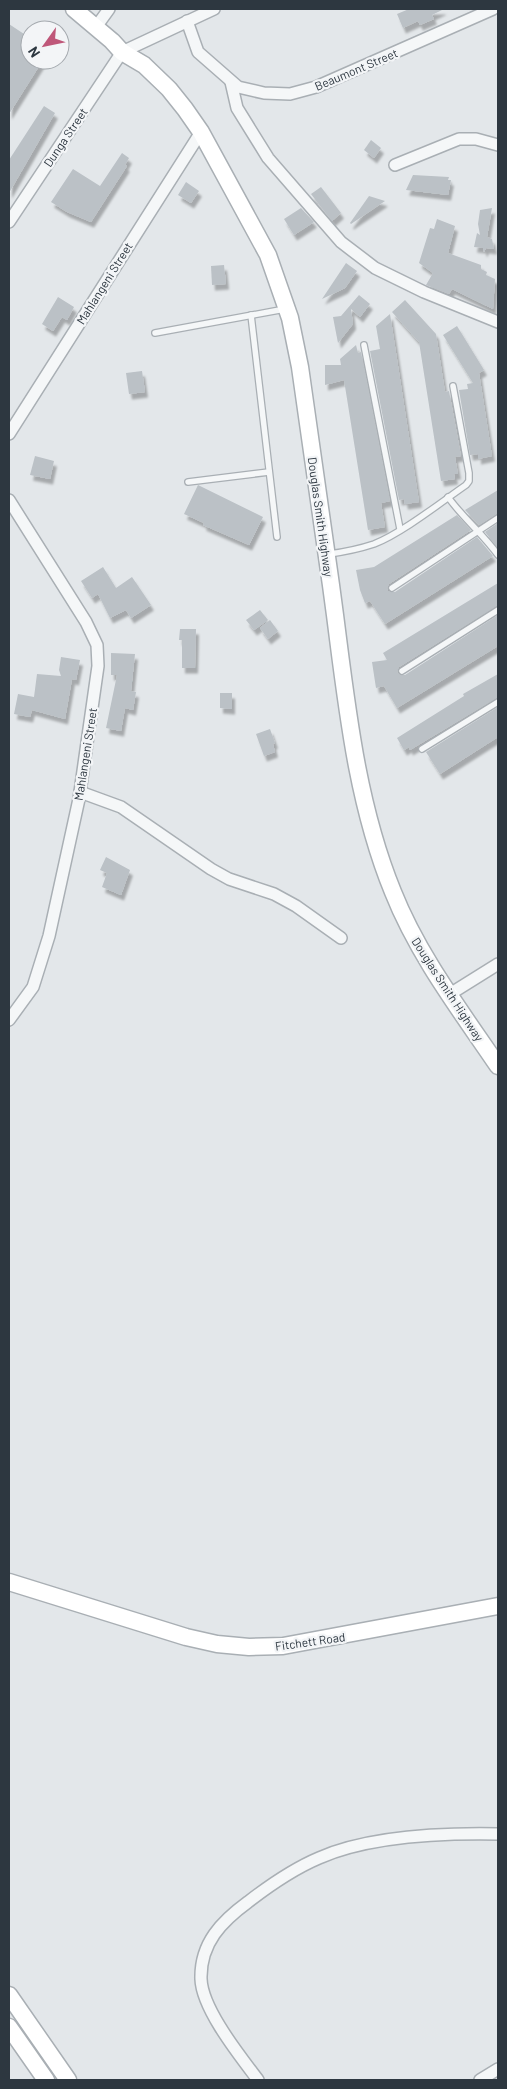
<svg xmlns="http://www.w3.org/2000/svg" width="507" height="2089" font-family="Barlow,sans-serif">
<defs>
<filter id="shadow"><feDropShadow dx="3" dy="5.5" stdDeviation="1" flood-color="#0004"/></filter>
</defs>
<rect width="100%" height="100%" fill="#e3e7ea"/>
<!-- building -->
<g fill="#bbc1c6" filter="url(#shadow)">
<polygon points="409,9 444,9 432,15 434,19 420,25 418,21 403,28 397,14"/>
<polygon points="9,24 30,38 30,60 43,60 9,114"/>
<polygon points="44,106 55,113 9,193 9,160"/>
<polygon points="371,140 381,148 374,158 364,150"/>
<polygon points="122,153 129,158 125,165 127,166 91,222 67,212 51,202 73,169 100,186"/>
<polygon points="413,175 449,177 448,180 451,180 448,195 406,190"/>
<polygon points="186,182 199,191 191,203 178,195"/>
<polygon points="321,187 341,213 332,221 311,194"/>
<polygon points="369,196 385,201 351,224 350,223"/>
<polygon points="301,208 314,222 294,235 284,219"/>
<polygon points="492,208 487,237 492,239 494,249 486,248 484,252 483,248 474,247 477,233 480,235 478,224 480,210"/>
<polygon points="437,219 455,226 448,253 481,265 481,269 487,272 486,275 495,279 493,309 452,289 449,294 426,285 433,273 419,263 430,228 434,229"/>
<polygon points="346,263 357,271 345,288 322,299"/>
<polygon points="224,265 226,284 212,285 211,266"/>
<polygon points="359,295 370,304 360,317 351,309 353,324 338,343 333,317 341,316"/>
<polygon points="58,297 74,307 67,320 62,317 53,331 42,324"/>
<polygon points="405,300 436,334 445,392 449,391 461,456 455,457 458,474 454,474 455,479 441,481 419,342 392,312"/>
<polygon points="390,314 419,502 405,504 404,499 399,500 370,351 380,349 376,326"/>
<polygon points="457,326 484,370 479,373 492,456 478,459 478,454 470,455 459,390 468,389 467,384 473,383 443,335"/>
<polygon points="356,345 358,353 361,352 390,501 381,503 385,527 368,530 344,380 325,385 325,365 341,365 340,359"/>
<polygon points="142,371 145,392 129,394 126,373"/>
<polygon points="35,456 54,461 50,479 30,475"/>
<polygon points="198,485 263,517 249,545 203,525 204,523 184,514"/>
<polygon points="498,490 498,513 479,525 465,510"/>
<polygon points="457,515 471,530 389,584 387,588 388,591 395,592 477,537 493,556 385,624 370,601 365,603 360,590 356,570 374,567"/>
<polygon points="498,523 498,548 485,532"/>
<polygon points="103,567 116,588 132,577 151,605 131,618 126,610 110,618 98,594 92,598 81,581"/>
<polygon points="498,583 498,605 399,667 397,672 400,675 405,675 498,615 498,646 397,708 384,686 376,688 372,662 387,660 383,653"/>
<polygon points="260,610 268,620 254,630 246,620"/>
<polygon points="270,620 278,631 268,639 260,628"/>
<polygon points="180,629 196,629 195,668 182,668 182,640 179,640"/>
<polygon points="111,653 135,654 131,691 136,692 133,710 125,708 121,731 106,728 117,675 111,675"/>
<polygon points="61,657 80,660 76,680 72,679 65,719 32,710 30,717 14,714 18,694 34,697 37,674 61,676 59,670"/>
<polygon points="498,674 498,697 410,750 409,747 404,750 397,738 464,696 463,694"/>
<polygon points="220,693 232,693 232,709 220,708"/>
<polygon points="498,707 498,737 440,774 426,752"/>
<polygon points="270,729 275,743 273,744 275,752 264,756 256,734"/>
<polygon points="106,857 130,870 121,895 102,887 107,873 100,870"/>
</g>
<g fill="none" stroke-linecap="round" stroke-linejoin="round">
<defs>
<g id="lane">
<polyline points="251,315 277,537"/>
<polyline points="155,333 285,309"/>
<polyline points="364,345 400,529"/>
<polyline points="188,482 269,472"/>
<path d="M448 497C463 518 483 534 498 555"/>
<path d="M329 554C344 552 359 549 374 544 402 533 440 503 466 485L469 481V473L453 386"/>
<polyline points="392,588 498,518"/>
<polyline points="402,671 498,610"/>
<polyline points="422,749 498,702"/>
</g>
<g id="street">
<polyline points="187,21 198,52 238,87 264,93 290,94 316,87 493,9"/>
<polyline points="96,27 109,9"/>
<polyline points="231,82 237,108 268,158 341,242 375,268 424,292 498,322"/>
<polyline points="395,165 459,139 476,139 498,145"/>
<polyline points="9,222 122,52 214,9"/>
<polyline points="9,434 201,132"/>
<polyline points="9,500 86,622 97,645 98,666 79,799 49,936 33,987 9,1020"/>
<polyline points="80,792 121,807 211,869 229,879 274,894 296,906 341,938"/>
<polyline points="450,994 498,964"/>
<path d="M258 2080C240 2056 202 2009 201 1979 200 1943 222 1921 248 1902 270 1885 293 1869 319 1858 369 1836 444 1833 498 1834"/>
<polyline points="480,2080 498,2069"/>
</g>
<g id="secondary">
<path d="M74 9 112 41 122 52 144 65 169 89 185 109 201 132 268 255 290 318 300 367C312 449 324 532 335 615 347 708 357 804 393 892 418 955 460 1010 498 1066"/>
<polyline points="9,1582 186,1637 217,1644 249,1647 283,1646 498,1606"/>
<polyline points="9,1995 68,2080"/>
<polyline points="9,2027 46,2080"/>
</g>
</defs>
<!-- lane casing -->
<use href="#lane" stroke="#a9afb4" stroke-width="8"/>
<!-- street casing -->
<use href="#street" stroke="#a9afb4" stroke-width="14"/>
<!-- secondary casing -->
<use href="#secondary" stroke="#a9afb4" stroke-width="19"/>
<!-- lane -->
<use href="#lane" stroke="#f5f7f8" stroke-width="5.5"/>
<!-- street -->
<use href="#street" stroke="#f5f7f8" stroke-width="11"/>
<!-- secondary -->
<use href="#secondary" stroke="#fff" stroke-width="16"/>
</g>
<g text-anchor="middle" dominant-baseline="central" stroke-width="4.5" stroke-linejoin="round" paint-order="stroke">
<!-- street labels -->
<g font-size="12" fill="#2d3740" stroke="#f3f5f7">
<text transform="translate(356 69) rotate(-23)">Beaumont Street</text>
<text transform="translate(65 137) rotate(-56)">Dunga Street</text>
<text transform="translate(104 283) rotate(-58)">Mahlangeni Street</text>
<text transform="translate(321 517) rotate(82)">Douglas Smith Highway</text>
<text transform="translate(85 754) rotate(-81)">Mahlangeni Street</text>
<text transform="translate(448 989) rotate(57)">Douglas Smith Highway</text>
<text transform="translate(310 1641) rotate(-8)">Fitchett Road</text>
</g>
</g>
<!-- border -->
<rect width="507" height="2089" fill="none" stroke="#2d3740" stroke-width="20"/>
<!-- north arrow -->
<g transform="translate(45 45) rotate(237)"><circle r="24" fill="#f3f5f7" stroke="#a4a9ae"/>
<path d="M0-4L9 19L0 12L-9 19Z" fill="#bf5779"/>
<text y="-8" font-size="14" font-weight="bold" text-anchor="middle" fill="#2d3740">N</text>
</g>
</svg>
